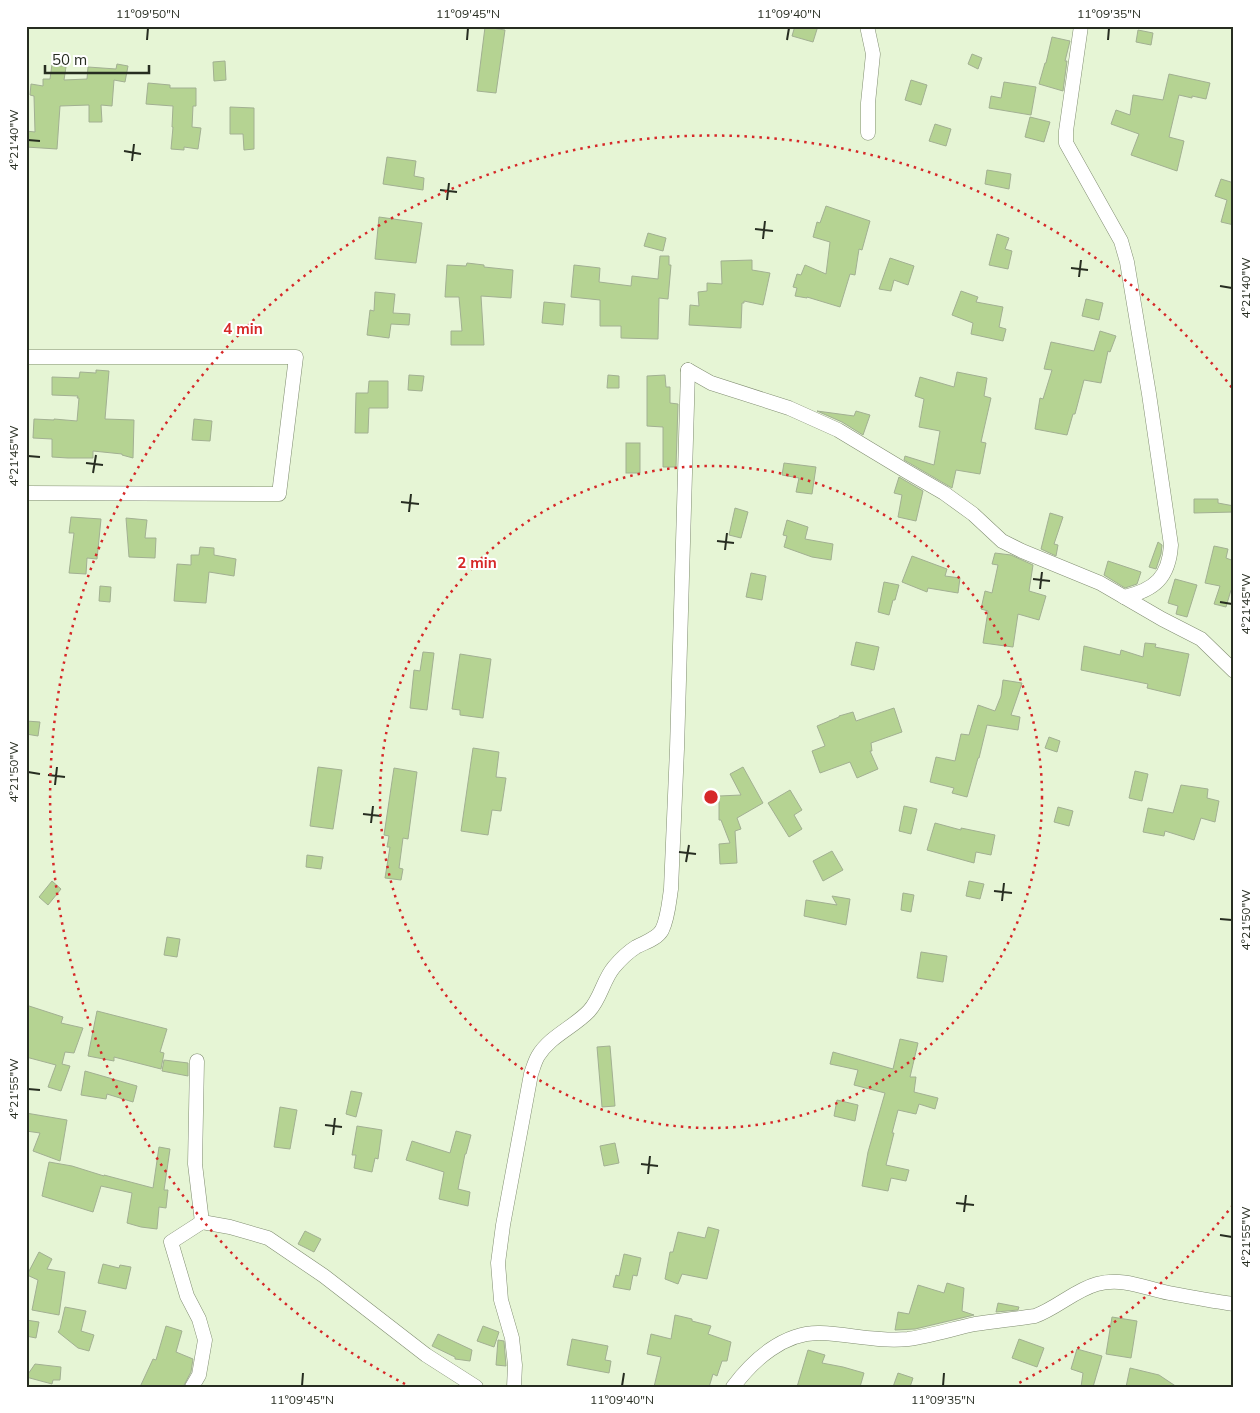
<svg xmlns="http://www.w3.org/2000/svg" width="1260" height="1413" font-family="Mulish,sans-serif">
<rect width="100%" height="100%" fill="#e6f5d5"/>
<!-- building -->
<g fill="#b5d392" stroke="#a2b092">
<polygon points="795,26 818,26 813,42 792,36"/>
<polygon points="485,27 505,30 496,93 477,91"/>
<polygon points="1138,30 1153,33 1151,45 1136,42"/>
<polygon points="1052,37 1070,41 1065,61 1067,61 1063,91 1039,84 1045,63 1046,63"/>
<polygon points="972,54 982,58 978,69 968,64"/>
<polygon points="225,61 226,80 214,81 213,62"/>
<polygon points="52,64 66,67 64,80 87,79 88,67 116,69 117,64 128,66 125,82 114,80 112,106 101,105 102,122 89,122 89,105 60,106 57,149 26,147 26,131 35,132 34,96 30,95 31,84 43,86 43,79 50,79"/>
<polygon points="1169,74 1210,83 1206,99 1192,96 1192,98 1179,95 1169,137 1184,141 1177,171 1131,155 1139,134 1111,124 1116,110 1130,115 1133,95 1163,100"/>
<polygon points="911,80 927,85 921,105 905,100"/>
<polygon points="1004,82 1036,87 1031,115 989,108 991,96 1001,98"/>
<polygon points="148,83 170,85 170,88 196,88 196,106 193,106 192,127 201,128 198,149 184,147 184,150 171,149 173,127 172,127 173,106 146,104"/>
<polygon points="230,107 254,108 254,149 244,150 243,134 230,134"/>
<polygon points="1030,117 1050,122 1044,142 1025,137"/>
<polygon points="935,124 951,129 946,146 929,141"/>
<polygon points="387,157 416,161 414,176 424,178 423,190 383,184"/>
<polygon points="987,170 1011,174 1009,189 985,184"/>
<polygon points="1221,179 1234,183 1234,225 1221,222 1227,200 1215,196"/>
<polygon points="826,206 870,221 862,250 859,249 855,275 850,274 840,307 807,297 807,298 795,296 797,288 793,287 797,274 801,275 805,265 826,274 830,242 813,237 817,222 820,223"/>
<polygon points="379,217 422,223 416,263 375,259"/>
<polygon points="648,233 666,238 663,251 644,246"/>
<polygon points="997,234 1009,238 1005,249 1012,251 1008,269 989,265"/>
<polygon points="660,256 669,256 669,265 671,265 668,299 659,298 658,339 621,338 621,326 600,326 600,300 571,297 574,265 600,268 599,282 631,286 632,276 658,279"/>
<polygon points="890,258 914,266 908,285 894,280 891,291 879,289"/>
<polygon points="752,260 752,270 770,273 763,305 744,301 744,303 742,303 741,328 689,325 690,305 699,306 698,292 707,291 707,283 722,284 721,261"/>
<polygon points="467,263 484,265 484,267 513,270 511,298 481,296 484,345 451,345 451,331 462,331 459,297 445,297 447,265 466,266"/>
<polygon points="961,291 978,297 976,302 1003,307 999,327 1006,329 1003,341 971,334 973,323 952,315"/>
<polygon points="375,292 395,294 393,313 410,314 409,325 391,324 389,338 367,335 370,310 374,311"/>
<polygon points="1086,299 1103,303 1099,320 1082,316"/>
<polygon points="544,302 565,304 563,325 542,323"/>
<polygon points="1100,331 1116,336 1110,352 1108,351 1101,383 1084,380 1075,414 1073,414 1067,435 1035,429 1040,398 1043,399 1052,370 1044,369 1051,342 1094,351"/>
<polygon points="96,370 109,371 105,419 134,420 133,458 122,455 122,454 93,451 93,458 68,458 52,457 52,439 33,438 34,419 54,420 54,419 77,421 79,398 77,398 78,396 52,395 52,377 79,378 80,372 96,373"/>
<polygon points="957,372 987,378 984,396 991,398 981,442 986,443 980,474 956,470 952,488 904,460 905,456 934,465 940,431 919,427 924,399 915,396 920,377 954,387"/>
<polygon points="409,375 424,376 422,391 408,390"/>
<polygon points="608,375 619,376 619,388 607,388"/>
<polygon points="665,375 666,387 670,387 670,403 678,404 676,467 663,467 663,427 647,426 647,376"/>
<polygon points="369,381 388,381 388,408 369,408 368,433 355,433 356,393 368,393"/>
<polygon points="817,411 854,416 856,411 870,415 863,435 842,422"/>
<polygon points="194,419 212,421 210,441 192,440"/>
<rect x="626" y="443" width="14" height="30"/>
<polygon points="784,463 816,467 812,494 796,492 799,478 782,475"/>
<polygon points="899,477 923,491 916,521 898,517 902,495 894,493"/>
<polygon points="1194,499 1218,499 1218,503 1234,506 1234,512 1194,513"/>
<polygon points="735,508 748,512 741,538 729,535"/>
<polygon points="1050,513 1063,517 1054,544 1058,545 1056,556 1041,549"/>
<polygon points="71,517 101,519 97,559 87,558 86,574 69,573 74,533 69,533"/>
<polygon points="126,518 147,520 145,538 156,538 155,558 129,557"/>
<polygon points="787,520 808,527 805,539 833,544 831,560 812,557 784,547 787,536 783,535"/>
<polygon points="1158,542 1162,545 1161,554 1156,569 1149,567"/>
<polygon points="1214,546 1228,549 1226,558 1234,561 1234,591 1231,590 1226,607 1214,604 1220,586 1205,583"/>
<polygon points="200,547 214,548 214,555 236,559 234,576 209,572 206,603 174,601 177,564 191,565 191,555 199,555"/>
<polygon points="995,553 1011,555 1033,565 1029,591 1046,596 1039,620 1018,614 1013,647 983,643 988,611 981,609 985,591 992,593 998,565 992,564"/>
<polygon points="912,556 947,569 945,576 960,578 958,593 928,588 927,592 902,582"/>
<polygon points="1108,561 1141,572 1137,584 1125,588 1104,575"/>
<polygon points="751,573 766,576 762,600 746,597"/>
<polygon points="1175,579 1197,585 1187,617 1176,614 1178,606 1168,603"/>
<polygon points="884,582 899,585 895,600 893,600 889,615 878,612"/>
<polygon points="100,586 111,587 110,602 99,601"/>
<polygon points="856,642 879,647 874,670 851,665"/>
<polygon points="1145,643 1156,644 1155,647 1189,654 1180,696 1147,688 1148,684 1081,670 1084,646 1120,655 1121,650 1143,657"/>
<polygon points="423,652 434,653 427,710 410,708 414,670 420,671"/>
<polygon points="460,654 491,659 483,718 460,715 460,710 452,709"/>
<polygon points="1003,680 1022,683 1011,715 1020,717 1018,730 987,725 979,758 978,758 967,797 952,793 954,788 930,782 936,757 955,761 961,734 969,735 978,705 995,711 1001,696"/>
<polygon points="894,708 902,732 871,743 872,751 870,751 878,769 857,778 850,762 820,773 812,751 825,746 817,726 839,717 839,716 853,712 856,721"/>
<polygon points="26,721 40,722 38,736 26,734"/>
<polygon points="1049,737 1060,741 1057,752 1045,748"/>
<polygon points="473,748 499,752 496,777 506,778 501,811 492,810 488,835 461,831"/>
<polygon points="318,767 342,770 333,829 310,826"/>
<polygon points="743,767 763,803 737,818 741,829 735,831 737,863 720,864 719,844 730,843 721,820 719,820 719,796 741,795 730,774"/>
<polygon points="394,768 417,772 408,839 403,838 399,868 403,869 401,880 385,878 390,847 387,847 389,836 384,835"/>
<polygon points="1135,771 1148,774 1142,801 1129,798"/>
<polygon points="1181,785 1208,789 1207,798 1219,801 1215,822 1201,818 1194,840 1165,831 1164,836 1143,832 1148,808 1173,813"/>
<polygon points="790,790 802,810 794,815 802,829 789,837 768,803"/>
<polygon points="904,806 917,809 911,834 899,831"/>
<polygon points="1058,807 1073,811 1069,826 1054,822"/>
<polygon points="935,823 961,830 961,828 995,835 991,855 976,852 974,863 927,850"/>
<polygon points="832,851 843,870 823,881 813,861"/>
<polygon points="307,855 323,857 321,869 306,867"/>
<polygon points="52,881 61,889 48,905 39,897"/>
<polygon points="969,881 984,884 980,899 966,896"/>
<polygon points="903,893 914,895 911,912 901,910"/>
<polygon points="832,896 850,899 846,925 804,916 806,900 837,905"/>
<polygon points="167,937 180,939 177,957 164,955"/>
<polygon points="921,952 947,956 943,982 917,978"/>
<polygon points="26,1005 63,1017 61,1023 83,1028 74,1053 65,1052 62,1064 70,1066 61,1091 48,1087 56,1065 26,1057"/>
<polygon points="97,1011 167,1029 160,1052 164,1053 161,1069 114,1057 114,1061 88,1056"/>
<polygon points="900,1039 918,1043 910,1077 916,1077 914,1092 938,1098 935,1109 919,1104 916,1114 898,1110 892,1133 894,1133 886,1165 909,1170 906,1181 891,1178 888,1191 862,1186 868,1152 885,1093 854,1085 858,1070 830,1064 833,1052 893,1069"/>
<polygon points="610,1046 615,1106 602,1107 597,1047"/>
<polygon points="164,1060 188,1063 188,1076 162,1071"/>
<polygon points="85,1071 137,1086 133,1102 107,1094 106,1099 81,1095"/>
<polygon points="351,1091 362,1093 356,1117 346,1114"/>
<polygon points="837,1100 858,1105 855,1121 834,1116"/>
<polygon points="280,1107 297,1110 290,1149 274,1147"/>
<polygon points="26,1113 67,1120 60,1161 33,1151 40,1133 26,1131"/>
<polygon points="357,1126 382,1130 378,1159 375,1158 372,1172 354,1168 356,1155 352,1155"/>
<polygon points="456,1131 471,1135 466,1154 465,1154 458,1189 470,1192 468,1206 439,1199 444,1172 406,1160 412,1141 450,1153"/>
<polygon points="615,1143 619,1163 604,1166 600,1146"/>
<polygon points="159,1147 170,1149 164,1190 168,1190 166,1208 159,1207 157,1229 141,1227 127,1223 132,1193 101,1186 93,1212 42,1196 49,1162 72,1166 104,1176 104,1175 153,1188"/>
<polygon points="708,1227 719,1230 707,1279 682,1274 678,1284 665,1279 670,1252 673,1252 678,1232 705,1238"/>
<polygon points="305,1231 321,1239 314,1252 298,1244"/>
<polygon points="39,1252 52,1259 47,1269 65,1272 59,1315 32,1310 38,1280 27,1275"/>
<polygon points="624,1254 641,1258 637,1276 633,1275 630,1290 613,1287 616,1275 619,1276"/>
<polygon points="103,1264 119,1268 120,1265 131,1267 126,1289 98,1283"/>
<polygon points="947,1283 964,1288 962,1311 974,1315 915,1329 895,1330 898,1312 909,1314 918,1285 944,1293"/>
<polygon points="998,1303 1019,1307 1018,1310 996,1312"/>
<polygon points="65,1307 86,1311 81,1331 94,1335 89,1351 78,1348 58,1332 60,1329"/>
<polygon points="675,1315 692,1319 692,1321 711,1326 708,1334 731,1342 727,1361 722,1361 717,1376 713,1374 709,1387 654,1387 661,1357 647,1354 651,1334 671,1339"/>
<polygon points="1112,1317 1137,1321 1131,1358 1106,1354"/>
<polygon points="26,1320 39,1322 36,1338 26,1336"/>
<polygon points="166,1326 182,1331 176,1352 193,1359 191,1372 183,1387 140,1387 153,1359 156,1360"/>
<polygon points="483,1326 499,1332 494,1347 477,1341"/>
<polygon points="438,1334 472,1350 470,1361 455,1359 455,1357 432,1346"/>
<polygon points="572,1339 608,1346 605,1360 611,1361 609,1373 567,1365"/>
<polygon points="1019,1339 1044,1348 1037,1367 1012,1358"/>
<polygon points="498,1340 504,1341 506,1366 496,1365"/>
<polygon points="1077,1349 1102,1356 1093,1387 1081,1387 1083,1373 1071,1369"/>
<polygon points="808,1350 825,1355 822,1363 843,1367 864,1373 860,1387 797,1387"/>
<polygon points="35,1364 61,1367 60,1380 53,1380 52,1384 26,1377"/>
<polygon points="1130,1368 1159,1375 1177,1387 1126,1387"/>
<polygon points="898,1373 913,1378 910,1387 893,1387"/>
</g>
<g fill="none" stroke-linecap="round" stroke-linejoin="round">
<defs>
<g id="minor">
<polyline points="867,26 873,54 868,103 868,133"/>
<path d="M1081 26 1066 131V143L1121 241 1127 262 1149 394 1171 545C1169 577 1155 590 1124 597"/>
<polyline points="26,357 296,357 279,494 26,493"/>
<polyline points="688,370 711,383 789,408 838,430 906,471 944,493 973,514 1002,541 1022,551 1100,583 1162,619 1201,639 1234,671"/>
<polyline points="197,1061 195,1164 202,1222 230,1227 268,1238 324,1276 426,1355 476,1387"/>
<polyline points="192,1387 199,1375 205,1340 199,1319 187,1296 171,1242 202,1222"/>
<path d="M514 1387 515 1365 512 1338 501 1300 498 1263 503 1225 531 1074C533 1068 535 1061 538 1056 550 1036 574 1027 589 1011 601 998 603 980 614 967 620 960 628 952 636 947 645 942 657 939 662 930 668 918 669 902 671 889L677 749 688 370"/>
<path d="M733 1387C753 1360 784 1332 820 1333 850 1334 878 1342 908 1339 930 1336 952 1329 975 1324 995 1321 1015 1319 1035 1316 1057 1308 1075 1290 1097 1284 1122 1277 1145 1288 1169 1293 1190 1297 1212 1301 1234 1304"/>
</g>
</defs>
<!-- minor casing -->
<use href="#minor" stroke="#808d71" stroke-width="15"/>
<!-- minor -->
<use href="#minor" stroke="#fff" stroke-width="14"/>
</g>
<!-- ticks -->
<path fill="none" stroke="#272d21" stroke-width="2" d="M147 40 148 28M467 40 468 28M787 40 789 28M1108 40 1109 28M28 140 40 141M124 151 141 154M132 161 134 144M440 190 457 192M447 200 449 183M755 229 773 231M763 239 765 221M1071 268 1088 270M1079 277 1081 260M1220 286 1232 288M28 456 40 457M86 463 103 465M93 473 96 455M401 502 419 504M409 512 411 494M717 541 734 543M725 550 727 533M1033 579 1050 581M1040 589 1042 572M1220 602 1232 604M28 772 40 774M48 775 65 777M55 785 57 767M363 814 381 816M371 823 373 806M679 852 696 854M686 862 689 845M994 891 1012 893M1002 901 1004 883M1220 919 1232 920M28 1089 40 1090M325 1125 342 1127M333 1135 335 1118M641 1164 658 1166M648 1174 650 1156M956 1203 974 1205M964 1212 966 1195M1220 1235 1232 1237M302 1386 303 1373M622 1386 624 1373M943 1386 944 1373"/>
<!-- distance rings -->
<g fill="none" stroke="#d62828" stroke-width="2.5" stroke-dasharray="2.5 5">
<circle cx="711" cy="797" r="331"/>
<path d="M1233 1205A662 662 0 0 1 1017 1384M405 1384A662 662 0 1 1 1233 389"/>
</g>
<circle cx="711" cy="797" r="8" fill="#d62828" stroke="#fff" stroke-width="2.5"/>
<g font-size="15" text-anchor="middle" font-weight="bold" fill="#d62828" stroke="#fff" stroke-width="4" stroke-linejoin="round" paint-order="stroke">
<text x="243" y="334">4 min</text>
<text x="477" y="568">2 min</text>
</g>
<!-- border -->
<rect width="1260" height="1413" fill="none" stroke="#ffffff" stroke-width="55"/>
<!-- scale -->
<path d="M45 65v8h104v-8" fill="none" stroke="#272d21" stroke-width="2.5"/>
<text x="52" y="65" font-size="15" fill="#272d21" stroke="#ffffff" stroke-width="4" paint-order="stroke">50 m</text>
<rect x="28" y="28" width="1204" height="1358" fill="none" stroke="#272d21" stroke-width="2"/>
<g font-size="12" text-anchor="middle" fill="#272d21">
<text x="148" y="18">11°09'50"N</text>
<text x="468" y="18">11°09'45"N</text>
<text x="789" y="18">11°09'40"N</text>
<text x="1109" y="18">11°09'35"N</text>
<text transform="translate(14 140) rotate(-90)" y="4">4°21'40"W</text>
<text transform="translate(1246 288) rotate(-90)" y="4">4°21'40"W</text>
<text transform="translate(14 456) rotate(-90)" y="4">4°21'45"W</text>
<text transform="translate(1246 604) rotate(-90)" y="4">4°21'45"W</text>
<text transform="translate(14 772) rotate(-90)" y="4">4°21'50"W</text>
<text transform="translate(1246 920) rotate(-90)" y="4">4°21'50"W</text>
<text transform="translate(14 1089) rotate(-90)" y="4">4°21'55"W</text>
<text transform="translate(1246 1237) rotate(-90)" y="4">4°21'55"W</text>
<text x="302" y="1404">11°09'45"N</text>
<text x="622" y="1404">11°09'40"N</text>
<text x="943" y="1404">11°09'35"N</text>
</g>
</svg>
